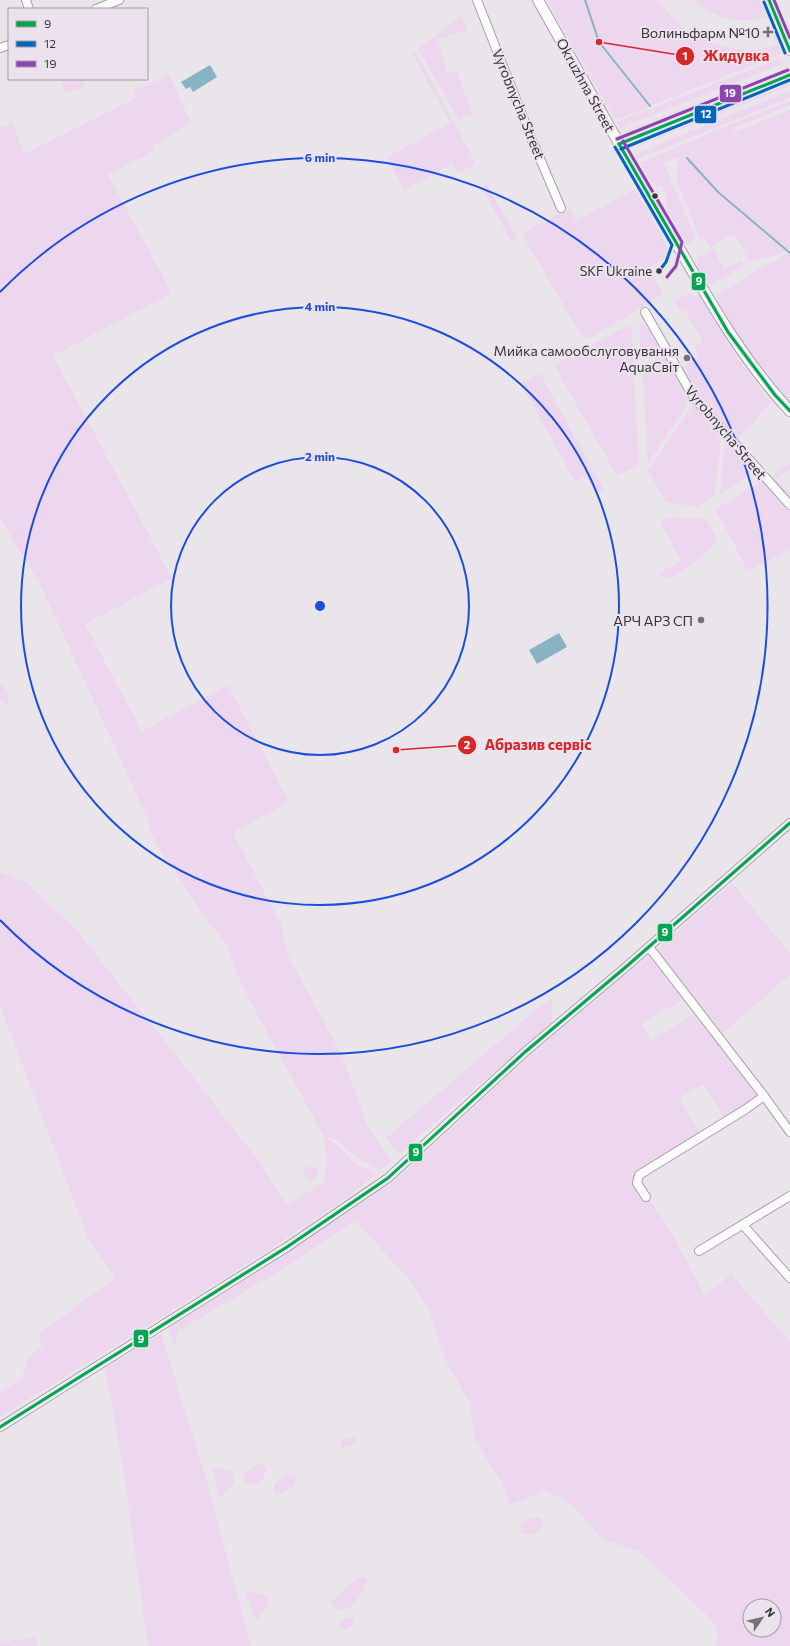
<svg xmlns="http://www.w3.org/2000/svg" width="790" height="1646" font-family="Commissioner,sans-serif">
<rect width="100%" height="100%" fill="#eae5eb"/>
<!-- green -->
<g fill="#ecd7ef" fill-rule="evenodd">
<path d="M547 0H658C677 26 691 37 722 45 731 48 740 50 749 50 758 50 768 47 777 46L773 37 779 34 786 52 615 120Z"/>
<path d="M694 0H759L766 17C741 25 713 19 694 0Z"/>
<polygon points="462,16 468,30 438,39 447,73 456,70 473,115 459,120 418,48"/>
<polygon points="416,52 476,164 458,174 452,164 404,190 387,157 450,123 413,54"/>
<polygon points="778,59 780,63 789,60 789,61 620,128 617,122"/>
<polygon points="790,66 784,73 630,134 623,132"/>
<polygon points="169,75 191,122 154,145 152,152 108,175 172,293 53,356 172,578 85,624 142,731 228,685 289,802 233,833 281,924 288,955 342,1056 367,1124 391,1162 380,1170 358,1158 338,1141 325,1136 346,1153 357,1165 377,1174 338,1204 255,1259 0,1417 0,1392 21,1379 29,1356 42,1346 39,1334 115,1278 88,1238 0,1006 0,872 28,884 78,932 213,1102 229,1124 259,1160 287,1206 323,1182 327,1160 323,1135 242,986 226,943 202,915 175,870 163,855 152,835 145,813 40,584 0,518 0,128 13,123 24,154 136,98 133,91"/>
<polygon points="60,79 83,79 86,86 66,93"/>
<polygon points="788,80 790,81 790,86 637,147 636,145 644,139"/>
<polygon points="790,91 790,98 637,159 635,154"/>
<path d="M790 101V105L734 128 735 132 790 110V248L785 252 750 262 734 234 712 246 724 269 741 260 743 264 741 268 710 285 706 283 697 266V258L711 250 704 237 700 239 676 178 678 160 677 157 664 163 695 236C693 243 691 245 684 244L669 218 667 204 664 200 668 197 661 185 657 187 649 178 640 163 734 123Z"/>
<polygon points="487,184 517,238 511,241 481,187"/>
<polygon points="635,189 668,248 667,256 649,269 663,294 591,338 582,337 522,234 569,208 576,221"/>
<path d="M790 251V401C762 368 735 335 715 296Z"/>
<polygon points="689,293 700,296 736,356 771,403 757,417 758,418 737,439 697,394 682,367 699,356 694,347 703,342 684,309 680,311 674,301"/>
<polygon points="639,322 647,325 661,352 641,359"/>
<polygon points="631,324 639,465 617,476 554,365"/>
<polygon points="664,357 690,401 648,463 642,365"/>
<polygon points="540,373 604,490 596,494 586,476 575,482 521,383"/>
<polygon points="693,405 721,437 715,495 697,507 666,502 648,471"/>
<polygon points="725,440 749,468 748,476 720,494"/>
<polygon points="790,463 790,469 776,480 790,495 790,499 776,484 773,477 775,472"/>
<polygon points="763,481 790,510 790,550 748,571 715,509"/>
<path d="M669 517 698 518 707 520 718 540C705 552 682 578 663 579L659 573 681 561 660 521Z"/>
<polygon points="0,681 8,693 8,706 0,701"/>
<polygon points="732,883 790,953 790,975 723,1033 656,950"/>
<path d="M649 955 683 999 642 1024 651 1040 695 1014 759 1096 725 1119 703 1084 679 1098 701 1134 635 1183C663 1211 686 1260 705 1296L731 1274 790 1342V1646H716L718 1635 712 1620 640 1552 603 1539 567 1500 545 1491 510 1505 501 1481 475 1440 470 1403 443 1356 429 1311 410 1280 355 1221 286 1267 178 1331 175 1348 168 1328 389 1186 531 1055ZM750 1606H774V1630H750Z"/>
<polygon points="552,999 552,1022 399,1154 386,1138 544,1003"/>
<circle cx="311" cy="1173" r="7"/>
<polygon points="161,1333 207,1482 251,1646 148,1646 123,1468 105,1368"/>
<polygon points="351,1437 354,1437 357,1440 354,1445 343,1447 340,1444 342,1439"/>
<polygon points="258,1464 264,1465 267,1471 261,1481 249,1486 243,1482 245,1472"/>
<polygon points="212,1466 232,1472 235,1483 219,1499"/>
<polygon points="284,1474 293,1476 296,1480 291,1489 281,1494 274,1492 274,1484"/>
<path d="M540 1517 544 1522 542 1529C534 1533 528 1537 520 1531L521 1524 530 1519Z"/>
<polygon points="364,1577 368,1580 363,1592 351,1607 339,1610 332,1604 332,1601 357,1578"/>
<polygon points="245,1591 267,1595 269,1603 256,1621"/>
<polygon points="346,1618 353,1618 354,1624 348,1629 339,1629 340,1624"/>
<polygon points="36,1637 37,1646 0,1646 0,1642"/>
</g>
<!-- water -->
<g fill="#89b3c2">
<polygon points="210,65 217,77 193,92 190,87 186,89 181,82"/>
<polygon points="559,633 567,647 537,664 529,650"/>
</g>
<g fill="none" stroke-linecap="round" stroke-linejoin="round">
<!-- stream -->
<g stroke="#89b3c2" stroke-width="2">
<polyline points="585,0 599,42 650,106"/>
<polyline points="687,158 718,192 790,253"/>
</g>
<defs>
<g id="minor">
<polyline points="26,0 29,9"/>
<polyline points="477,0 532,140 561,208"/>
<polyline points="769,0 790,51"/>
<polyline points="96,9 119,0"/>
<polyline points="0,48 9,45"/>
<polyline points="619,144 790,75"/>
<polyline points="645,312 694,398 790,505"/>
<polyline points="649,947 764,1096 790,1132"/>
<polyline points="646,1197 637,1183 639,1175 746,1109 764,1096"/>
<polyline points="743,1225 790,1278"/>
<polyline points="699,1251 790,1196"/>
<polyline points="0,1427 287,1247 388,1178 525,1052 627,966 790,823"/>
</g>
<path id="major" d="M538 0C581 76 624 153 668 229 705 293 739 356 790 411"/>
</defs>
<!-- minor casing -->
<use href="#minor" stroke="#a5a1a6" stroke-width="10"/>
<!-- major casing -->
<use href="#major" stroke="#a5a1a6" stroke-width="12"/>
<!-- minor -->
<use href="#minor" stroke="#fcfbfc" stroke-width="8"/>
<!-- major -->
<use href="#major" stroke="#fcfbfc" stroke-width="10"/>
<defs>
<g id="bus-1">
<polyline points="769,0 790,51"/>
<polyline points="619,144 728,332 775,395 790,411"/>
<polyline points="619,144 790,75"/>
<polyline points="0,1427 287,1247 388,1178 525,1052 627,966 790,823"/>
</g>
<g id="bus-2">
<polyline points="764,2 785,53"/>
<polyline points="615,147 672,245 666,262 659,271"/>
<polyline points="621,149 790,80"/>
</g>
<g id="bus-3">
<polyline points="774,0 790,38"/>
<polyline points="617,139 788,70"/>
<polyline points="623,141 682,242 676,266 667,277"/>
</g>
</defs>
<!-- bus-1 casing -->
<use href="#bus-1" stroke="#ece2ee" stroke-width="6"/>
<!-- bus-2 casing -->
<use href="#bus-2" stroke="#ece2ee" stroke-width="6"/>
<!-- bus-3 casing -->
<use href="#bus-3" stroke="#ece2ee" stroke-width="6"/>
<!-- bus-1 -->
<use href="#bus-1" stroke="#00a651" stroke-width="3"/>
<!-- bus-2 -->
<use href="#bus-2" stroke="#0065bd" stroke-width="3"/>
<!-- bus-3 -->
<use href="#bus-3" stroke="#8e44ad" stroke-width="3"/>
</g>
<!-- distance rings -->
<g fill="none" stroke="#1d4ed8" stroke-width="2">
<circle cx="320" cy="606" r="149"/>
<circle cx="320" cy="606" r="299"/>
<path d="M0 292A448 448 0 1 1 0 920"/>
</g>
<!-- markers -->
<g fill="#767277" stroke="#ece2ee" stroke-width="1.5">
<path d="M766 26h4v4h4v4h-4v4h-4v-4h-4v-4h4z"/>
<circle cx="687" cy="358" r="4"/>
<circle cx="701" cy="620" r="4"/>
</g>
<g fill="#383439" stroke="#ece2ee" stroke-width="1.5">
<circle cx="655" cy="196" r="3.5"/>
<circle cx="659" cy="271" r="3.5"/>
</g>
<g text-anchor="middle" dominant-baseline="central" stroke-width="4" stroke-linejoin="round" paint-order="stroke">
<!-- bus labels -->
<g font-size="13" fill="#383439" stroke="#ece2ee" text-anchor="end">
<text x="652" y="271">SKF Ukraine</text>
</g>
<!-- poi labels -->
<g font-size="14" fill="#383439" stroke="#ece2ee" text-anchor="end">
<text x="760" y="32">Волиньфарм №10</text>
<text x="679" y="350">Мийка самообслуговування<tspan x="679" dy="16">AquaСвіт</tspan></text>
<text x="693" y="620">АРЧ АРЗ СП</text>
</g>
<!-- street labels -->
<g font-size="14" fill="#383439" stroke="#ece2ee">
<text transform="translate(586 85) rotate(61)">Okruzhna Street</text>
<text transform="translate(519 104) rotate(68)">Vyrobnycha Street</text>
<text transform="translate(726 432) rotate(50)">Vyrobnycha Street</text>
</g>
</g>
<circle cx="320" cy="606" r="6" fill="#1d4ed8" stroke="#ece2ee" stroke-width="2"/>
<g font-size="12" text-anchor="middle" font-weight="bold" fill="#1d4ed8" stroke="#ece2ee" stroke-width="4" stroke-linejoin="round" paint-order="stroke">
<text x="320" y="162">6 min</text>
<text x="320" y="311">4 min</text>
<text x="320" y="461">2 min</text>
</g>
<!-- callouts -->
<path fill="none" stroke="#d62828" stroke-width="1.5" d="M599 42L685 56M396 750L467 745"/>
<g fill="#d62828" stroke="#ece2ee" stroke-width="1.5">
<circle cx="599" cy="42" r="4"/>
<circle cx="396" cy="750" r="4"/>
<circle cx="685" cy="56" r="10"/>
<circle cx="467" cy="745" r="10"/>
</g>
<g font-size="12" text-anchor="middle" font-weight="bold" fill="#fff">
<text x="685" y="60">1</text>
<text x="467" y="749">2</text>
</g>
<g font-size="15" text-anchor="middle" font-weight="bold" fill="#d62828" stroke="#ece2ee" stroke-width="4" stroke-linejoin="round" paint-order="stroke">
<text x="736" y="61">Жидувка</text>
<text x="538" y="750">Абразив сервіс</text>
</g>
<g stroke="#ece2ee" stroke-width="1.5">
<rect x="719" y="84" width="23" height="19" rx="4" fill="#8e44ad"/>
<rect x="694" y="105" width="23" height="19" rx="4" fill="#0065bd"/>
<rect x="691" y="272" width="15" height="19" rx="4" fill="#00a651"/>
<rect x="657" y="923" width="16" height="19" rx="4" fill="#00a651"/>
<rect x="408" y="1143" width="15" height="19" rx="4" fill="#00a651"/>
<rect x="133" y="1329" width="16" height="19" rx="4" fill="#00a651"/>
</g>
<g font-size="11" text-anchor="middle" font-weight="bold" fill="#fff">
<text x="730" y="97">19</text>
<text x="706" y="118">12</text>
<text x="699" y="285">9</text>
<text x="665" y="936">9</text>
<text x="416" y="1156">9</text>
<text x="141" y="1343">9</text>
</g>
<!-- legend -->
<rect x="8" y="8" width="140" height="72" fill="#ece2ee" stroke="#a49ca6"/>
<rect x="16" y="21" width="20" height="6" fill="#00a651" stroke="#a49ca6"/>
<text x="44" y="28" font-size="12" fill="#383439">9</text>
<rect x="16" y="41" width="20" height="6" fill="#0065bd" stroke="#a49ca6"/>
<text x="44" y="48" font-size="12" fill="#383439">12</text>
<rect x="16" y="61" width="20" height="6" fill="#8e44ad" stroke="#a49ca6"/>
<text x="44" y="68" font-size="12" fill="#383439">19</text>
<!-- north arrow -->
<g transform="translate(762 1618) rotate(55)"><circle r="19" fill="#ece2ee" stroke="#a49ca6"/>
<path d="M0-3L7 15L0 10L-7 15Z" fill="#767277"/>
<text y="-6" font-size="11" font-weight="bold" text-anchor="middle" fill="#383439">N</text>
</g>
</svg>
